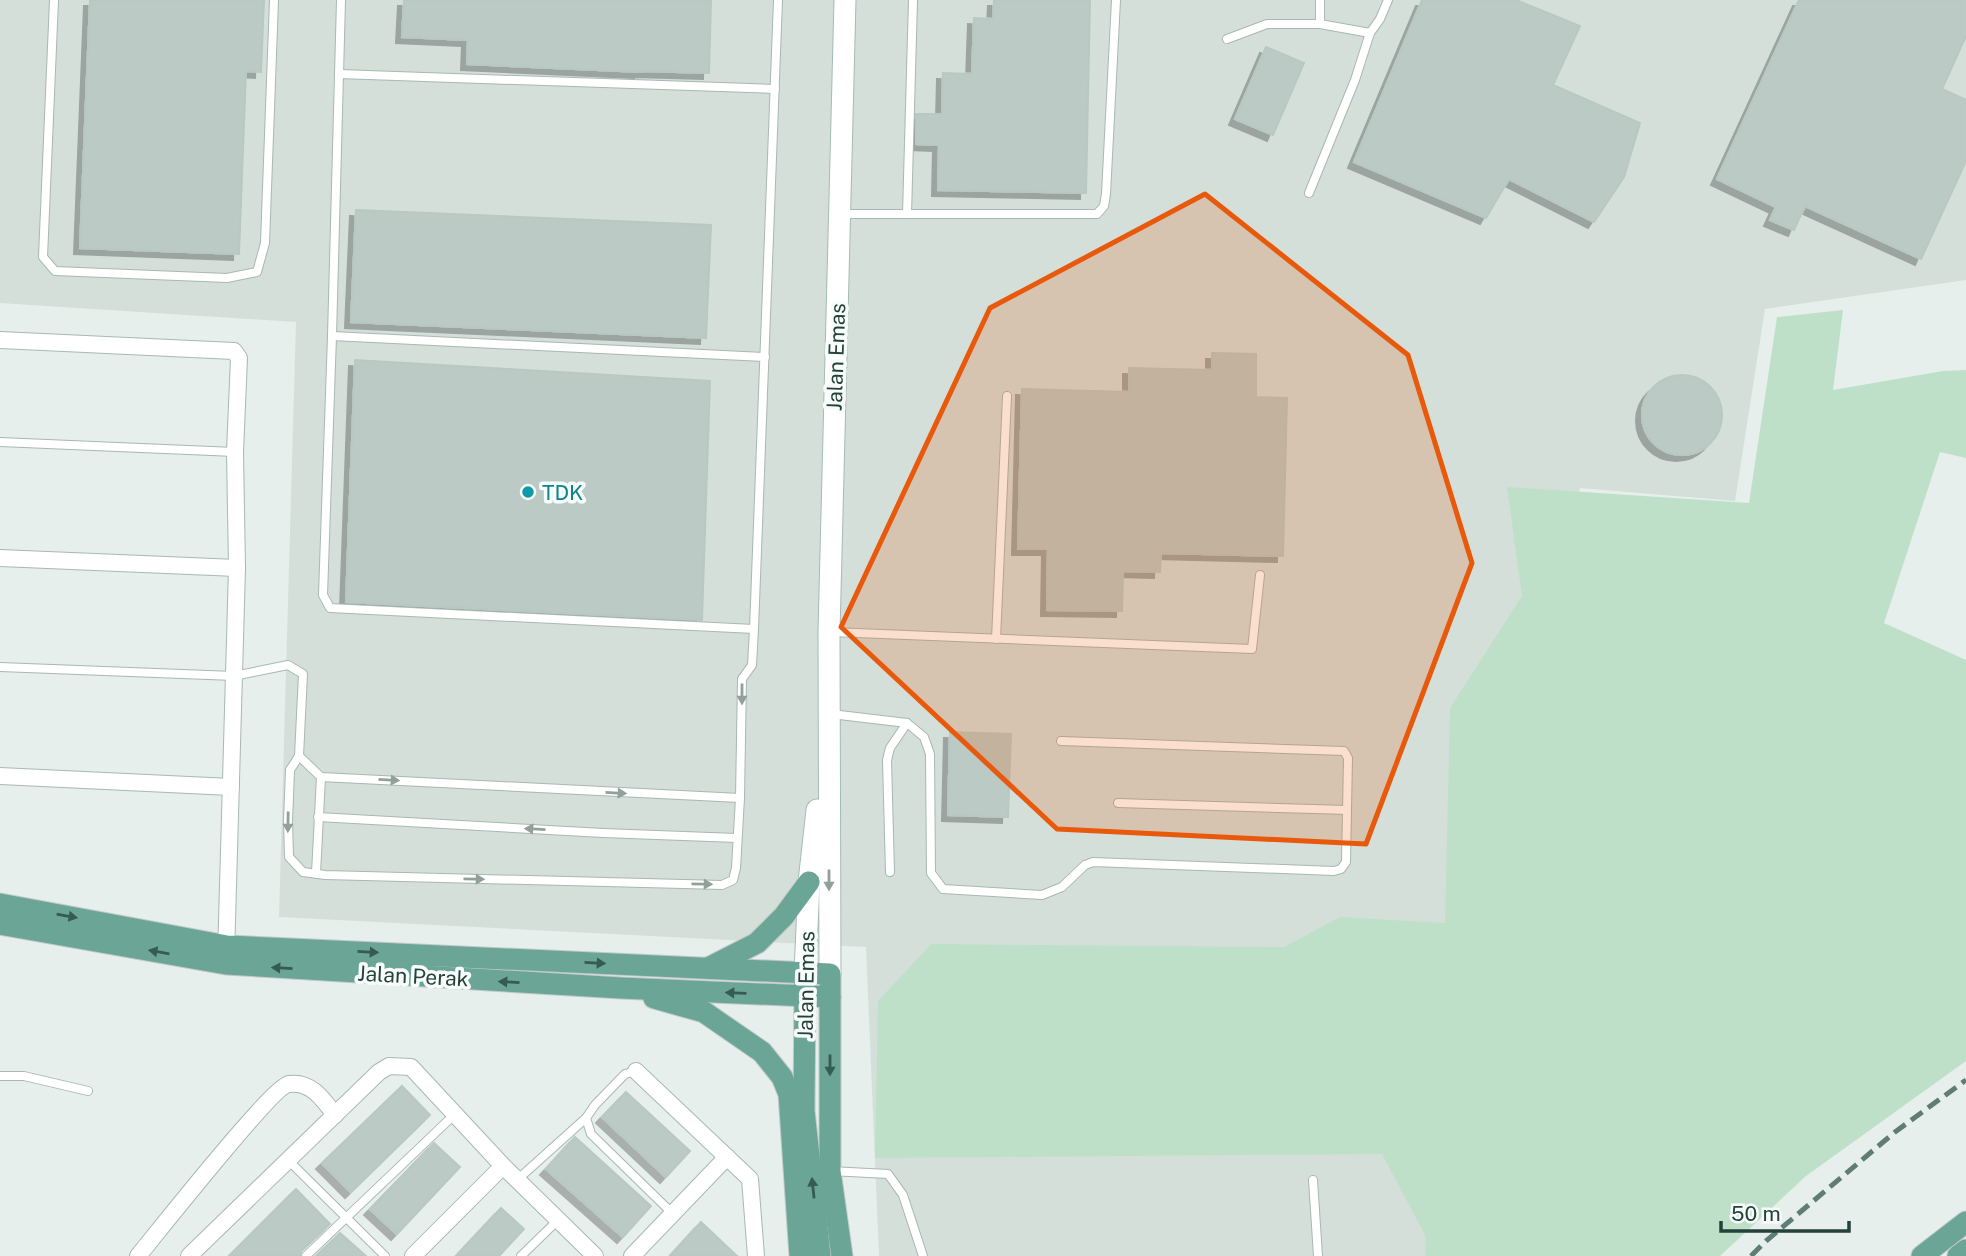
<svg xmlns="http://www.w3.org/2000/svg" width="1966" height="1256" font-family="'Public Sans',sans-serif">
<defs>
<filter id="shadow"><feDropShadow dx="-6" dy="6" stdDeviation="0" flood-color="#0004"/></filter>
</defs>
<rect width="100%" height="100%" fill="#e6efeb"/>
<!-- built -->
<polygon fill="#d4dfda" points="0,0 1966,0 1966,280 1765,309 1735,501 1580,488 1453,978 1425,1256 879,1256 866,947 279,917 296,322 0,303"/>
<!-- green -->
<polygon fill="#bfe0c8" points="1843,310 1833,390 1943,371 1966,370 1966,458 1940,452 1884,623 1966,660 1966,1061 1806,1176 1720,1256 1425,1256 1426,1237 1382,1154 875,1158 878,1001 931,944 1284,947 1340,917 1445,923 1450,708 1522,596 1507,487 1749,503 1777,317"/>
<!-- building -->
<g fill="#bbcac4" stroke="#b8c9c2" stroke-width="2" filter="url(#shadow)">
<polygon points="90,0 264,0 261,72 246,71 239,254 80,248"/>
<polygon points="404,0 711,0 709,73 640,71 640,72 467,64 468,40 402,37"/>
<polygon points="994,0 1090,0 1086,193 938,190 939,145 916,144 916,114 942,114 943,73 972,74 974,18 993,19"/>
<polygon points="1422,0 1516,0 1580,26 1553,85 1640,123 1624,177 1594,222 1509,179 1486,218 1354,162"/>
<polygon points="1799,0 1966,0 1966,36 1942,89 1966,100 1966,161 1921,259 1805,206 1794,230 1770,220 1776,207 1717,179"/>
<polygon points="1266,47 1304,63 1273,135 1235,119"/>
<polygon points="356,210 711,225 706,338 351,322"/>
<polygon points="1212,353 1256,354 1256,397 1287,398 1283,556 1161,553 1160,572 1123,571 1122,611 1047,610 1048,549 1018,549 1022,389 1129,392 1129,368 1212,370"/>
<polygon points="355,360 710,381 702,620 346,602"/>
<circle cx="1682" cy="415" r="40"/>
<polygon points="950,732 1011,734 1008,817 948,815"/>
<polygon points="402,1086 430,1115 351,1192 322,1163"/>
<polygon points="626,1092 690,1151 666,1177 602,1117"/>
<polygon points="575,1137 651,1206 623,1237 546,1169"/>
<polygon points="434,1143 460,1167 397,1234 370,1209"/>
<polygon points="296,1189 330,1224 301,1251 300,1256 229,1256"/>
<polygon points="501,1208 524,1229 499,1256 456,1256"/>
<polygon points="701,1222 737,1256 670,1256"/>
<polygon points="340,1233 366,1256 316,1256"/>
</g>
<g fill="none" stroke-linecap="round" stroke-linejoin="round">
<defs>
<g id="lane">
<polyline points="54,0 43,257 55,271 227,278 257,272 265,243 274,0"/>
<polyline points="341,0 332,336 323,595 330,608 754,629"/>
<polyline points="1320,0 1320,24 1370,33"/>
<polyline points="1227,39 1267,24 1320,24"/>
<polyline points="339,74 775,89"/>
<polyline points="1309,193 1355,80 1370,33 1380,19 1388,0"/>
<polyline points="840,214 1097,214 1104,206 1106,194 1116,0"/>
<polyline points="907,214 913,0"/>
<polyline points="332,336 765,357"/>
<polyline points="0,442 235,452"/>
<polyline points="832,632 1252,649 1260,575"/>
<polyline points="996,639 1007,396"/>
<polyline points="0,667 234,676 288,665 303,674 299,756 290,770 288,821 289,857 303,872 325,875 722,885 733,880 736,868 740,798 742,679 752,665 754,629 778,0"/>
<polyline points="831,714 907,723 924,737 930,754 931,873 943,889 1042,895 1062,887 1085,865 1093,862 1334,871 1341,869 1346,862 1348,758 1344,751 1061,741"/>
<polyline points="299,756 321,777 740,798"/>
<polyline points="1118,803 1347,810"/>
<polyline points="318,817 603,833 737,838"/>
<polyline points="890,872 887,760 890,748 907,723"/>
<polyline points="316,873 321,777"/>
<polyline points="636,1071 625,1074 595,1105 586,1118 591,1134 672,1213"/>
<polyline points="0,1076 24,1076 88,1091"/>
<polyline points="288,1160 385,1256"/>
<polyline points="830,1171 888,1174 903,1195 923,1256"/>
<polyline points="517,1180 586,1118"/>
<polyline points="1313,1180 1318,1256"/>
<polyline points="306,1256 455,1114"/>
<polyline points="521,1256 558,1220"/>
</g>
<g id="street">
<polyline points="0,340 234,351 239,358 235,452 237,568 226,957"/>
<polyline points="0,558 237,568"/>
<polyline points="0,776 231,787"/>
<polyline points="636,1071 750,1179 756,1256"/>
<path d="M138 1256C157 1233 273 1086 289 1084 311 1081 323 1099 335 1115"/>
<polyline points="189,1256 379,1072 389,1066 411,1067 503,1166"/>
<polyline points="413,1256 503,1166 595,1256"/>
<polyline points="632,1256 727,1157"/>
</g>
<g id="secondary">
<polyline points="805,973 809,882 817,810"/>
<polyline points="830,974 829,632 845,0"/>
</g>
<g id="primary">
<polyline points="0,904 227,946 830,974 830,1171 842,1256"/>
<polyline points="0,924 226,964 621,988 830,997"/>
<polyline points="710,967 757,943 784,916 809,882"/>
<polyline points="805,982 804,1111 820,1256"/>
<polyline points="654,998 704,1012 762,1052 782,1077 789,1094 800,1256"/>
<polyline points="1922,1256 1966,1222"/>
<polyline points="1958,1256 1966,1250"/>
</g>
</defs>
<!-- lane casing -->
<use href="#lane" stroke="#a8b8b2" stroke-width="10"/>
<!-- street casing -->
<use href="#street" stroke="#a8b8b2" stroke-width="18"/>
<!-- secondary casing -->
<use href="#secondary" stroke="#a4bbb3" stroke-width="23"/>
<!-- primary casing -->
<use href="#primary" stroke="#c2cac8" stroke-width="23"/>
<!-- lane -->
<use href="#lane" stroke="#fff" stroke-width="8"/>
<!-- street -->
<use href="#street" stroke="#fff" stroke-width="16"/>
<!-- secondary -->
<use href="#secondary" stroke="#fff" stroke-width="21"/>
<!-- primary -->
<use href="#primary" stroke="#6aa596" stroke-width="21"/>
<!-- rail -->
<polyline stroke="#5f7d75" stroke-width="5" stroke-dasharray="14 7" stroke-linecap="butt" points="1751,1256 1766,1241 1895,1132 1966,1080"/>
</g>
<!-- one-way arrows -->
<defs><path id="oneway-solid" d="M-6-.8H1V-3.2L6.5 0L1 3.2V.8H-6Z" transform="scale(1.75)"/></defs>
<g fill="#92a09c">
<use href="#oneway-solid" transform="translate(742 694) rotate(90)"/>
<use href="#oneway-solid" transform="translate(389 780) rotate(3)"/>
<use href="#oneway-solid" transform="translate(616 793) rotate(3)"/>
<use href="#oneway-solid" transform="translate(288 822) rotate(91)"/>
<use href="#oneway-solid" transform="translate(535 829) rotate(-177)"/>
<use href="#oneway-solid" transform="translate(474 879) rotate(1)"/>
<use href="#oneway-solid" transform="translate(829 880) rotate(90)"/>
<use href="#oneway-solid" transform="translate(702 884) rotate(1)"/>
</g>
<g fill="#365b51">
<use href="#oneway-solid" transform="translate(67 916) rotate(10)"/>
<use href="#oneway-solid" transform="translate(159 952) rotate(-170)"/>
<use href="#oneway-solid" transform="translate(368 952) rotate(3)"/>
<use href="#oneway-solid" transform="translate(595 963) rotate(3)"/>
<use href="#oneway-solid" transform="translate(282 968) rotate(-177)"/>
<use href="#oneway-solid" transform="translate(509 982) rotate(-177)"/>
<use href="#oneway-solid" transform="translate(736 993) rotate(-178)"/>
<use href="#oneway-solid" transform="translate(830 1065) rotate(90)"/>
<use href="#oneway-solid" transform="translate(813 1188) rotate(-96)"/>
</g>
<!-- marked area -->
<path fill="#e8590c" fill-opacity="0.2" stroke="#e8590c" stroke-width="5" stroke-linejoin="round" d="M1205 194 1408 355 1472 563 1366 844 1057 829 841 627 990 308Z"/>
<!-- markers -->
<circle fill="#0f9aa8" stroke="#f7fbf9" stroke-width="2.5" cx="528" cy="492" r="7"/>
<g text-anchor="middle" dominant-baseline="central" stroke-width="7" stroke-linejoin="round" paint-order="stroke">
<!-- street labels -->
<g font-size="21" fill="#24423a" stroke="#f7fbf9">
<text transform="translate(836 357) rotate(-88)">Jalan Emas</text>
<text transform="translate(413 976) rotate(3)">Jalan Perak</text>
<text transform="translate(806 985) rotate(-89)">Jalan Emas</text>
</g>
<!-- culture labels -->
<g font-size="21" fill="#0d838f" stroke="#f7fbf9" text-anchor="start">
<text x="542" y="492">TDK</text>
</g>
</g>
<!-- scale -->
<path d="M1721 1221v10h128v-10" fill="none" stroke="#24423a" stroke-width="3.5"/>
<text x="1731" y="1221" font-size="21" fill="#24423a" stroke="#f7fbf9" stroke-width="5" paint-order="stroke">50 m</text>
</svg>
